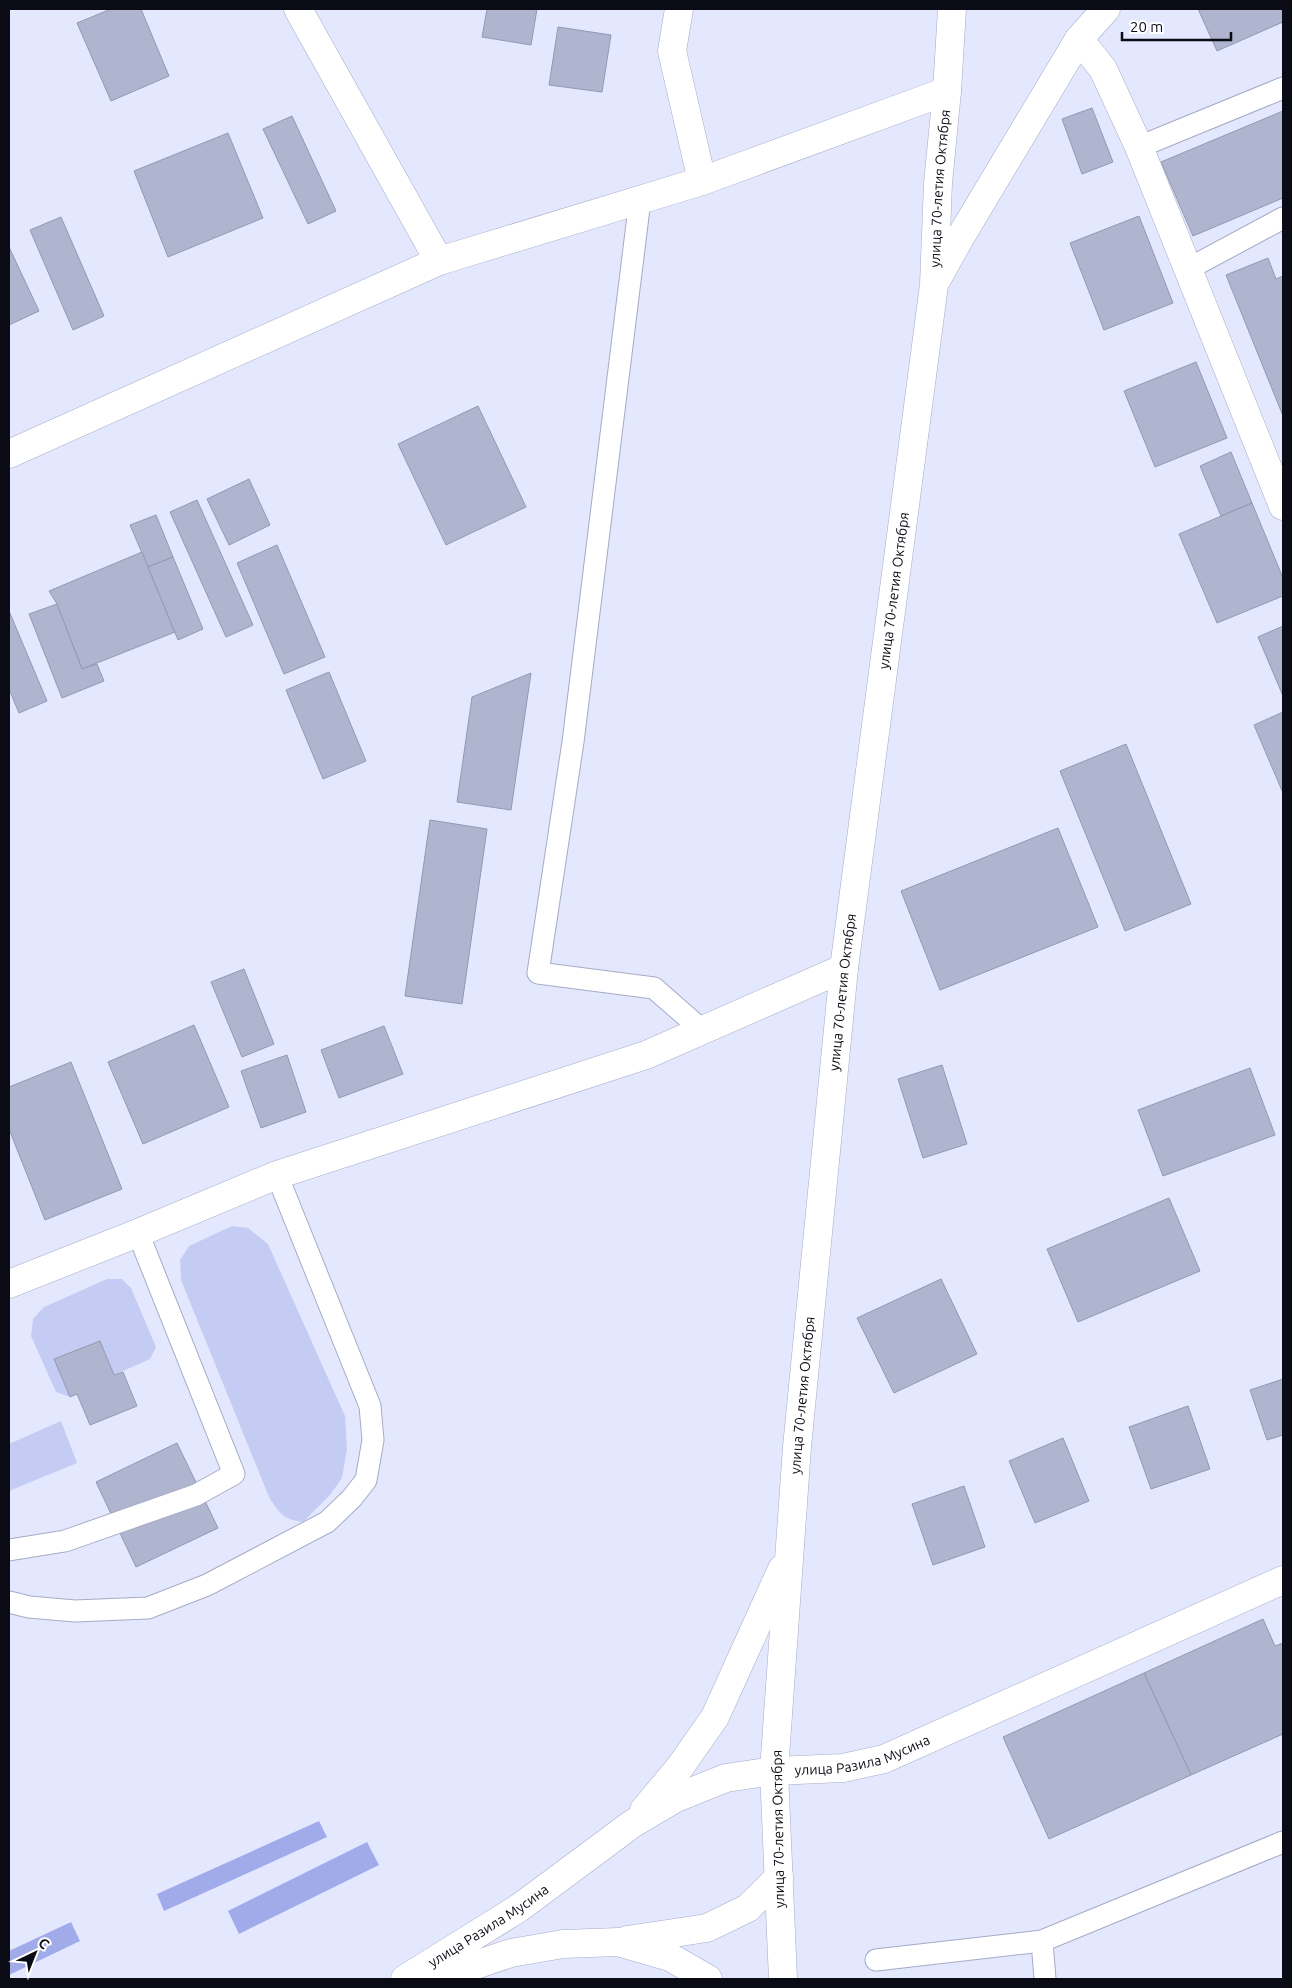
<svg xmlns="http://www.w3.org/2000/svg" width="1292" height="1988" font-family="Ubuntu,sans-serif">
<rect width="100%" height="100%" fill="#e3e8ff"/>
<!-- green -->
<g fill="#c5ccf4">
<path d="M232 1226 248 1228 268 1244 345 1416 347 1449 342 1478 330 1495 303 1522C284 1520 279 1513 269 1497L181 1280 180 1260 189 1246Z"/>
<polygon points="107,1279 122,1279 131,1288 156,1347 150,1359 114,1375 99,1341 55,1359 70,1397 56,1392 31,1336 33,1319 44,1307"/>
<polygon points="61,1421 77,1463 9,1491 9,1444"/>
</g>
<!-- forest -->
<g fill="#a1abea">
<polygon points="319,1821 327,1837 164,1911 157,1894"/>
<polygon points="367,1842 379,1865 239,1934 228,1911"/>
<polygon points="71,1922 80,1941 9,1975 9,1951"/>
</g>
<!-- building -->
<g fill="#afb4cf" stroke="#9398b3">
<polygon points="111,9 141,9 169,76 111,101 77,23"/>
<polygon points="487,9 537,9 531,45 482,37"/>
<polygon points="1198,9 1283,9 1283,22 1217,51"/>
<polygon points="558,27 611,35 602,92 549,85"/>
<polygon points="1092,108 1113,162 1082,174 1062,119"/>
<polygon points="1283,111 1283,198 1193,236 1161,162"/>
<polygon points="292,116 336,211 308,224 263,129"/>
<polygon points="228,133 263,218 168,257 134,171"/>
<polygon points="1139,216 1173,303 1104,330 1070,243"/>
<polygon points="61,217 104,316 73,330 30,230"/>
<polygon points="9,247 39,311 9,325"/>
<polygon points="1268,258 1276,279 1283,276 1283,416 1226,275"/>
<polygon points="1196,362 1227,438 1155,467 1124,391"/>
<polygon points="478,406 526,507 446,545 398,444"/>
<polygon points="1231,452 1252,503 1221,516 1200,466"/>
<polygon points="249,479 270,525 229,545 207,499"/>
<polygon points="197,500 253,625 226,637 170,512"/>
<polygon points="1252,503 1283,578 1283,596 1217,623 1179,534"/>
<polygon points="156,515 173,557 148,567 130,525"/>
<polygon points="277,545 325,657 284,674 237,563"/>
<polygon points="142,552 175,632 82,669 57,604 49,591"/>
<polygon points="173,557 203,629 178,640 148,567"/>
<polygon points="57,604 82,669 97,664 104,681 62,698 29,614"/>
<polygon points="9,611 47,701 19,713 9,689"/>
<polygon points="1283,626 1283,696 1258,637"/>
<polygon points="329,672 366,761 323,779 286,690"/>
<polygon points="531,673 511,810 457,802 472,697"/>
<polygon points="1283,712 1283,793 1254,725"/>
<polygon points="1126,744 1191,904 1125,931 1060,771"/>
<polygon points="430,820 487,829 462,1004 405,996"/>
<polygon points="1058,828 1098,927 940,990 901,891"/>
<polygon points="244,969 274,1044 242,1057 211,982"/>
<polygon points="194,1025 229,1107 143,1144 108,1062"/>
<polygon points="384,1026 403,1074 339,1098 321,1050"/>
<polygon points="287,1055 306,1112 261,1128 241,1071"/>
<polygon points="71,1062 122,1189 45,1220 9,1129 9,1087"/>
<polygon points="942,1065 967,1144 923,1158 898,1079"/>
<polygon points="1250,1068 1275,1135 1163,1176 1138,1110"/>
<polygon points="1169,1198 1200,1271 1078,1322 1047,1249"/>
<polygon points="941,1279 977,1354 894,1393 857,1318"/>
<polygon points="100,1341 114,1375 123,1372 137,1406 90,1425 77,1394 70,1397 54,1359"/>
<polygon points="1283,1379 1283,1435 1267,1440 1250,1390"/>
<polygon points="1188,1406 1210,1469 1151,1489 1129,1427"/>
<polygon points="1063,1438 1089,1501 1035,1523 1009,1461"/>
<polygon points="177,1443 218,1528 136,1567 96,1482"/>
<polygon points="964,1486 985,1547 933,1565 912,1504"/>
<polygon points="1263,1619 1275,1646 1283,1643 1283,1734 1191,1775 1144,1673"/>
<polygon points="1144,1673 1191,1775 1049,1839 1003,1737"/>
</g>
<g fill="none" stroke-linecap="round" stroke-linejoin="round">
<defs>
<g id="lane">
<polyline points="1139,147 1283,88"/>
<polyline points="640,200 573,742 538,973 654,988 702,1030"/>
<polyline points="1188,269 1283,218"/>
<polyline points="9,1550 65,1541 196,1495 234,1474 138,1233"/>
<polyline points="9,1602 29,1607 75,1611 148,1608 207,1585 327,1522 352,1498 366,1480 373,1440 370,1406 277,1175"/>
<polyline points="1042,1941 1045,1979"/>
<polyline points="876,1960 1042,1941 1283,1842"/>
</g>
<g id="street">
<polyline points="298,9 439,261"/>
<polyline points="679,9 672,51 702,181"/>
<polyline points="1079,39 1103,69 1139,147 1283,506"/>
<polyline points="9,454 439,261 702,181 947,91"/>
</g>
<g id="secondary">
<polyline points="937,279 961,236 1079,39 1106,9"/>
<polyline points="9,1284 138,1233 277,1175 646,1055 844,968"/>
<polyline points="644,1810 680,1767 715,1717 782,1569"/>
<polyline points="627,1940 707,1928 748,1908 779,1877"/>
<path id="s1" d="M405 1979 519 1908 632 1824 676 1798 726 1778 774 1771 843 1768 884 1759 1283 1580"/>
<polyline points="434,1979 511,1953 563,1944 618,1942 670,1957 708,1979"/>
<path id="s2" d="M783 1979 774 1771 797 1447 844 968 934 285 938 183 947 91 952 9"/>
</g>
</defs>
<!-- lane casing -->
<use href="#lane" stroke="#a6abc6" stroke-width="23"/>
<!-- street casing -->
<use href="#street" stroke="#a6abc6" stroke-width="29"/>
<!-- secondary casing -->
<use href="#secondary" stroke="#a6abc6" stroke-width="29"/>
<!-- lane -->
<use href="#lane" stroke="#fff" stroke-width="21"/>
<!-- street -->
<use href="#street" stroke="#fff" stroke-width="28"/>
<!-- secondary -->
<use href="#secondary" stroke="#fff" stroke-width="28"/>
</g>
<g text-anchor="middle" dominant-baseline="central" stroke-width="4.5" stroke-linejoin="round" paint-order="stroke">
<!-- street labels -->
<g font-size="14" fill="#0a0b14" stroke="#fff">
<text stroke="none"><textPath href="#s2" startOffset="1800">улица 70-летия Октября</textPath></text>
<text stroke="none"><textPath href="#s2" startOffset="1395">улица 70-летия Октября</textPath></text>
<text stroke="none"><textPath href="#s2" startOffset="990">улица 70-летия Октября</textPath></text>
<text stroke="none"><textPath href="#s2" startOffset="585">улица 70-летия Октября</textPath></text>
<text stroke="none"><textPath href="#s1" startOffset="519">улица Разила Мусина</textPath></text>
<text transform="translate(778 1829) rotate(-91)">улица 70-летия Октября</text>
<text stroke="none"><textPath href="#s1" startOffset="99">улица Разила Мусина</textPath></text>
</g>
</g>
<!-- border -->
<rect width="1292" height="1988" fill="none" stroke="#0a0b14" stroke-width="20"/>
<!-- north arrow -->
<g transform="translate(35 1953) rotate(43)" stroke="#ffffff" stroke-width="4" paint-order="stroke">
<path d="M0-4L9 19L0 12L-9 19Z" fill="#0a0b14"/>
<text y="-8" font-size="14" font-weight="bold" text-anchor="middle" fill="#0a0b14">С</text>
</g>
<!-- scale -->
<path d="M1122 32v8h109v-8" fill="none" stroke="#0a0b14" stroke-width="2.5"/>
<text x="1130" y="32" font-size="15" fill="#0a0b14" stroke="#ffffff" stroke-width="4" paint-order="stroke">20 m</text>
</svg>
